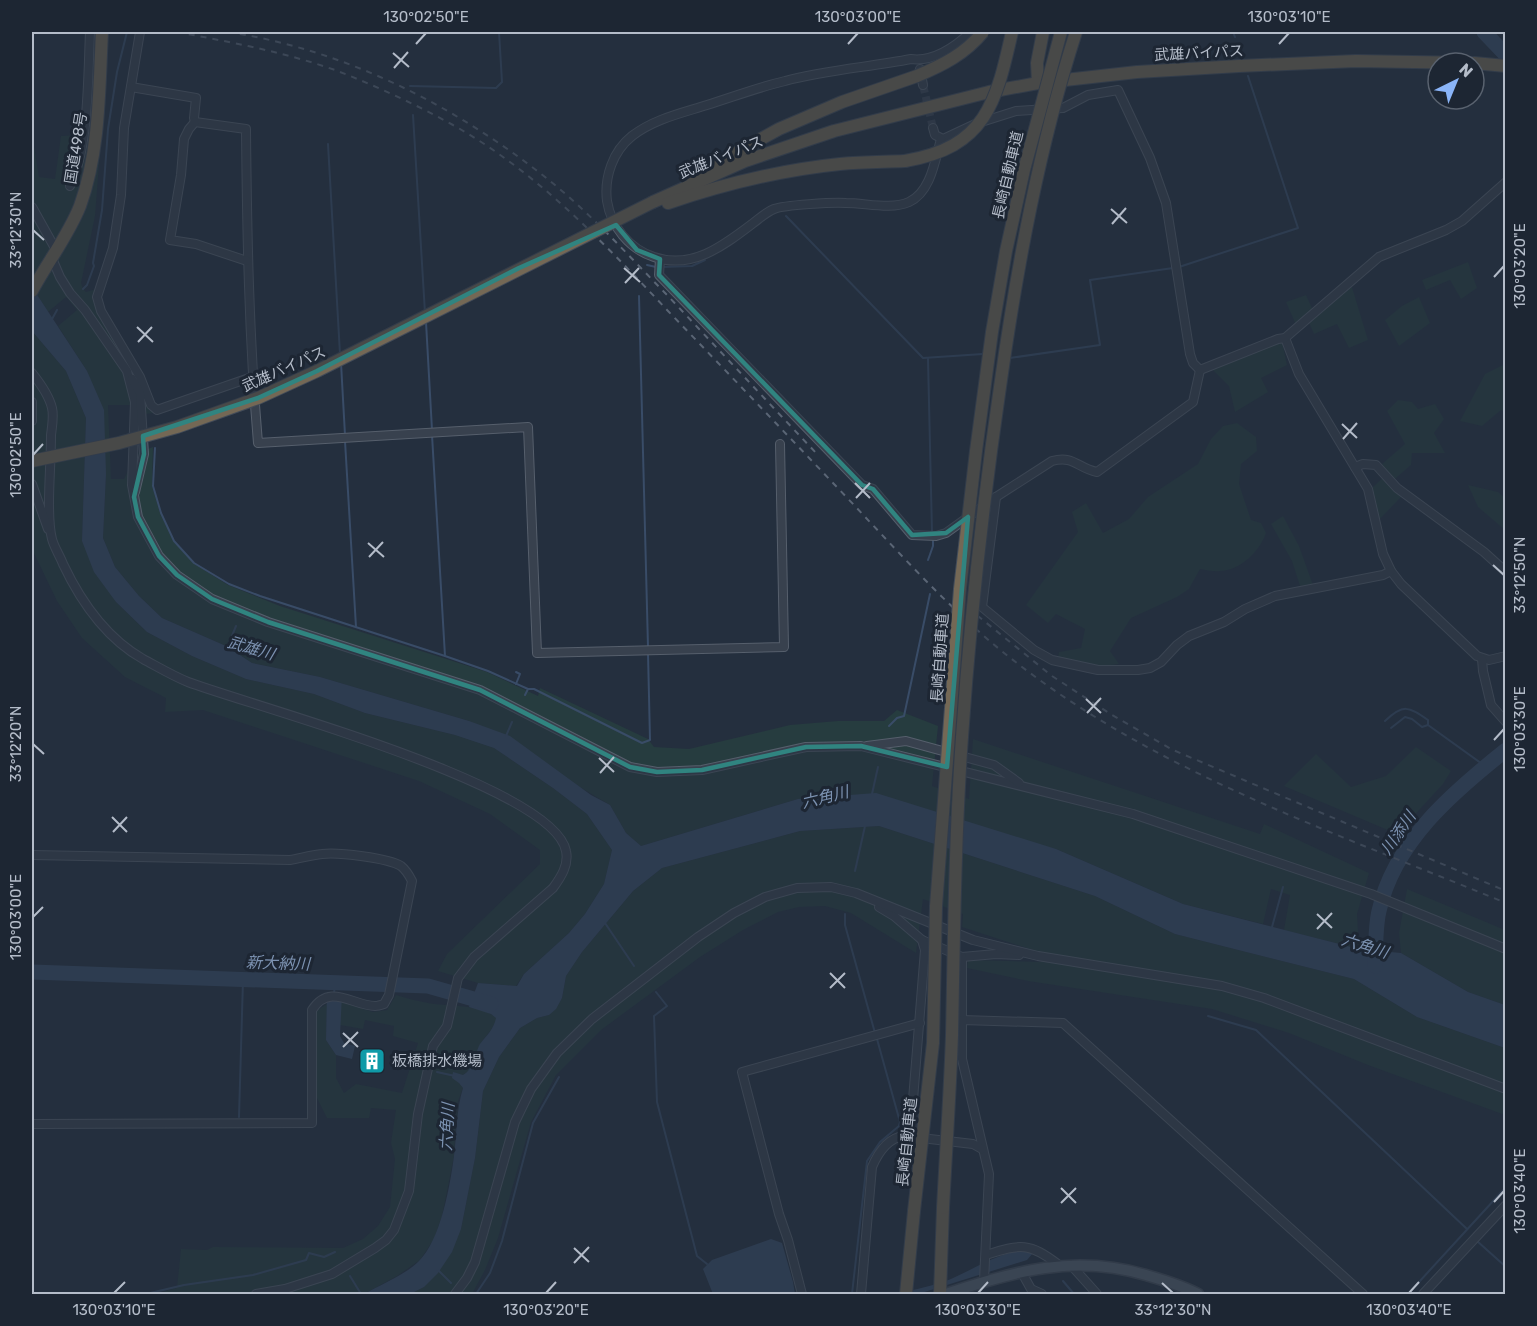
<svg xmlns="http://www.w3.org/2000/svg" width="1537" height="1326" font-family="Rubik,'Noto Sans JP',sans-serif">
<rect width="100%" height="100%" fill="#242f3e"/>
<!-- green -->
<g fill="#263c3f">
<polygon points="32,134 39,177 55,179 61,136 81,135 101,138 95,216 81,283 83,289 86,292 96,289 104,310 145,381 154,413 137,415 132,405 108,405 111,479 124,479 137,453 153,447 152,486 160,513 173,541 193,563 228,585 280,606 487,672 538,696 540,688 648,739 654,747 689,749 790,725 838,721 884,721 897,710 938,726 932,786 969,799 973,739 1260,834 1264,824 1369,873 1357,914 1359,949 1284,930 1290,895 1271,889 1263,924 1183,904 1056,849 798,799 641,846 626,833 610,805 469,721 320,677 252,663 226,646 162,618 139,596 115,567 103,538 106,474 87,371 58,326 77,310 66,297 48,312 32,287"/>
<polygon points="1468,262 1477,288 1461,299 1450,280 1426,290 1422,280"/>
<polygon points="1351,284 1368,340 1349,348 1337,324 1314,334 1306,316 1296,325 1286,302 1306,295 1316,317"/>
<polygon points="1419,297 1430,323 1399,346 1385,320 1402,306"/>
<polygon points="32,331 66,371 86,418 82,541 116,602 147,632 192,656 246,679 314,694 365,713 455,735 494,748 553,788 587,814 612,850 604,884 585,914 569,933 524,974 516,986 478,983 438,971 447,954 540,864 540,850 490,814 419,781 203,710 165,712 166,698 125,677 82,638 57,601 32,549"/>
<polygon points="1282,342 1287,365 1261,378 1268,392 1235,412 1229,386 1213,370"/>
<polygon points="1505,364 1505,412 1501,410 1482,426 1460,421 1485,374"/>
<polygon points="1398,400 1412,402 1418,409 1435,404 1444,419 1434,433 1445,453 1412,453 1411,465 1389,484 1402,496 1378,521 1372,488 1388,473 1382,464 1405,444 1387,411"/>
<path d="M1237 423 1256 437 1257 451 1241 464 1239 484 1251 520 1261 523 1266 533C1260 551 1240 571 1220 571 1213 572 1207 570 1200 569L1189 589 1177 597 1131 618 1110 651 1119 664 1096 667 1058 659 1059 652 1081 648 1085 629 1056 614 1048 623 1026 605 1078 532 1072 512 1086 503 1103 533 1129 519 1148 497 1198 464 1211 439 1223 426Z"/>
<polygon points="1468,485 1498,492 1505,498 1505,530 1478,507"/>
<polygon points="1283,516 1299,546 1313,585 1300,586 1292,561 1271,524"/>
<polygon points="1416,747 1451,771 1443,784 1397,834 1284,786 1316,754 1351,787 1386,776"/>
<polygon points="879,826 1095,896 1175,934 1354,979 1417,1017 1505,1048 1505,1115 1368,1065 1289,1033 1212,1009 1028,981 967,968 968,960 1041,962 1042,953 962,927 963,914 923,899 916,953 851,913 825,906 799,907 778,912 743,930 700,957 601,1030 556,1075 531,1122 498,1238 485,1270 472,1294 410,1294 424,1287 461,1229 475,1158 483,1091 499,1057 520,1028 537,1018 549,1015 562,998 566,976 582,952 633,891 662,868 800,831"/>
<polygon points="1407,889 1505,930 1505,1005 1468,992 1401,953 1399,933"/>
<path d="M396 995C406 998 417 1001 428 1003 450 1007 478 1003 497 1018 494 1030 484 1036 479 1047 474 1057 474 1069 463 1075L453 1073 463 1088 457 1104 454 1156 442 1216 434 1239 420 1260 397 1276 364 1294H155L177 1288 181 1249 207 1250 213 1247 343 1248 363 1239 378 1226 390 1207 395 1159 391 1143 396 1110 371 1108 369 1118H327L317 1098 316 1011 327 1004 326 1040 336 1055V1078L344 1093 356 1084 402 1093 418 1043 393 1036 394 1026 365 1020 363 1029 340 1025 341 1002 373 1012 387 1010Z"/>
</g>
<!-- water -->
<g fill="#394c67">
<path d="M32 287 87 371 104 410 106 474 103 538 115 567 139 596 162 618 226 646 252 663 320 677 469 721 510 736 591 795 610 805 626 833 641 846 798 799 876 793 1056 849 1183 904 1359 949 1401 953 1468 992 1505 1005V1048L1417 1017 1354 979 1175 934 1095 896 879 826 800 831 662 868 633 891 582 952 566 976 562 998 556 1009 549 1015 537 1018 520 1028 499 1057 483 1091 475 1158 461 1229 452 1252 438 1273 424 1287 410 1294H364C382 1284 405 1275 419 1261 441 1239 450 1186 454 1156 457 1133 456 1111 463 1088L459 1083 452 1078 453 1072 463 1075C474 1069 474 1055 480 1044 486 1036 494 1029 496 1018L491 1014 469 1007 478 983 517 986 524 974 569 933 585 914 604 884 612 850 587 814 553 788 494 748 455 735 365 713 314 694 246 679 192 656 147 632 116 602 94 572 82 541 86 418 66 371 32 331Z"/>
<polygon points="327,992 342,993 340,1036 344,1043 355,1046 352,1059 336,1055 326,1040"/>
<polygon points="771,1239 782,1243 793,1282 795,1294 713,1294 703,1269 712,1260"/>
<path d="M1025 1250 1033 1253 1027 1260 918 1294H897C915 1289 934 1286 951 1279 976 1268 998 1253 1025 1250Z"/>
</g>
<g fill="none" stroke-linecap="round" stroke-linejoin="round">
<!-- stream -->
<g stroke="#394c67" stroke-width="2">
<polyline points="1233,32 1235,37"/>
<polyline points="410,86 496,88 502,82 499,32"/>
<polyline points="413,115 425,313"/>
<polyline points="328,144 340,354"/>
<polyline points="786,216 923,358 983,354"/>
<polyline points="647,265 656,267"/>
<polyline points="662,267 692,266 705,260"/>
<polyline points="1179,267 1298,228 1248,76"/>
<polyline points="83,289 87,285 94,266 93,263 102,210 108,129 117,72 127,32"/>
<polyline points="639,296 648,647"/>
<polyline points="51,321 57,310"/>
<polyline points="426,322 432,430"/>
<polyline points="1010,358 1100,345 1090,280 1173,268"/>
<polyline points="928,359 932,533"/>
<polyline points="341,363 345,435"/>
<polyline points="432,435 445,656"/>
<polyline points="345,441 356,627"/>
<polyline points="155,448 153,486 161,513 174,541 194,563 229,584 260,596 445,656 488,671 528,689 525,695"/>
<polyline points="928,560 933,546 933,539"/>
<polyline points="227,648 236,626"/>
<polyline points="516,684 520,674 516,672"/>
<polyline points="528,689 534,689 642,743 650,740 648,653"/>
<path d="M1385 721C1403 704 1408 706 1428 720V725L1485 766"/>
<polyline points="889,726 897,718 904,716 930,594"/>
<polyline points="1391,728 1405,717 1412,719 1422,727 1428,725"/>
<polyline points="506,736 512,722"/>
<polyline points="872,794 878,767"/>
<polyline points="855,871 865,826"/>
<polyline points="845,914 845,925 875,1033"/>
<polyline points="605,923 634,966"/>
<polyline points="1272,927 1283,887"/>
<polyline points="656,992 667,1006 654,1016 657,1102 697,1256 707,1264"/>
<polyline points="334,995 335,982"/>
<polyline points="1208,1016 1256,1030 1467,1229"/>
<polyline points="437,1072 455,1076"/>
<polyline points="239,1117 243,980"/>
<polyline points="1477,1241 1506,1267"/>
<polyline points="438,1270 451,1283"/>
<polyline points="350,1276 361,1294"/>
<polyline points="1063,1281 1074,1294"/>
<polyline points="146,1294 184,1285 253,1275 306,1260 309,1253 324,1257 335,1252"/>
<polyline points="476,1294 490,1273 502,1241 533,1123 559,1077"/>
<polyline points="852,1294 867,1161 880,1142 899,1126 900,1122 877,1039"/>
<polyline points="1408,1294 1506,1187"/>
</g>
<!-- river -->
<g stroke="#394c67" stroke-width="15">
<polyline points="1484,32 1506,55"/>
<path d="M1375 966C1376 948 1375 928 1379 911 1394 842 1453 792 1506 750"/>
<polyline points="32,972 428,986 491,1004"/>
</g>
<!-- minor-tunnel -->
<polyline stroke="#3a4453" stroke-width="8" stroke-dasharray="8 4" stroke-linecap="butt" points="923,85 933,128"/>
<defs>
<g id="minor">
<polyline points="140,32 124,128 121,195 113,248 97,297 101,311 140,377 151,405 157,410 252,377"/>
<polyline points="920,69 923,85"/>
<path d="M131 87 196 98 194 118 195 122 246 129C247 234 249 338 258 443L528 427 537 653 784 647 780 444"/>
<polyline points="195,122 189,129 184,139 181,175 170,240 196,244 247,261"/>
<polyline points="933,128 935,135 943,139 975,124 1016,111 1063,108 1088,95 1118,90 1150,158 1166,203 1190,354 1193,363 1200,370"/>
<path d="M941 139C935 160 931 192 909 202 891 210 866 203 846 203 834 202 784 205 774 209 766 212 759 219 752 224 723 246 692 270 654 257 629 249 611 226 607 201 604 177 613 151 632 136 654 119 682 113 707 105 733 97 759 87 785 81 825 70 870 67 911 59 933 62 955 47 971 32"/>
<path d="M70 186C89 150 88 74 90 32"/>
<polyline points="32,207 56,250"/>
<polyline points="51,256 60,277 70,293 85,310 127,371 135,402 132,485 138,517 159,556 177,575 212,599 268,622 480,690 630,767 657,772 702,770 806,747 861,746 1133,814 1371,894 1506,949"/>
<path d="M660 259 659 275 862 485 873 489 912 535 936 536 946 533 996 497 1052 461C1074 455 1077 468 1097 472L1193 402 1200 370"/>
<polyline points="1285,338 1299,374 1368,489 1383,554 1391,571 1401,584 1477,656 1489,660 1506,656"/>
<polyline points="1200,370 1278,339 1285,338 1379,257 1446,230 1462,221 1506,182"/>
<path d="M32 373C40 383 49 395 52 408 54 416 52 427 51 435 51 458 49 481 49 503 49 514 49 528 52 539 54 547 60 556 63 564 81 602 106 638 143 659 158 667 173 676 188 682 252 706 554 786 566 851 569 865 561 877 553 888L474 957 458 978 447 1026 433 1046 418 1114 409 1191 394 1230 386 1240 375 1248 332 1274 285 1289 256 1294"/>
<polyline points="132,379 140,393 144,454 135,492"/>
<polyline points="32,402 32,421"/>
<polyline points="1355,467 1363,464 1376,465 1397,488 1484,552 1506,572"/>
<polyline points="32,484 48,529"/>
<polyline points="996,497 982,607 1034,650 1052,660 1098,670 1138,670 1150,668 1161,662 1177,645 1189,636 1224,622 1245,609 1275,596 1383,575 1391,571"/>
<polyline points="1482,659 1483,671 1491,705 1506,722"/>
<polyline points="867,746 906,741 994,765 1019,783"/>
<path d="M32 855 290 860C301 858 312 855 322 854 338 852 388 858 401 866 406 870 409 875 412 881L389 995 384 1004C381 1005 378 1006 375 1006 353 1006 330 982 312 1010V1123L32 1124"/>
<polyline points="879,907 894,916 922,940 962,957 996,954 1019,955"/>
<polyline points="962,957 962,1020"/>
<polyline points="910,1137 925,950 922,940"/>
<path d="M986 1255C1021 1244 1029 1242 1059 1265"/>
<polyline points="1071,1265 1097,1294"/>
<polyline points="1021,1271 1031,1289 1042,1294"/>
<polyline points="984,1281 989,1174 962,1059 962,1020 1063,1023 1363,1294"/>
<polyline points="455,1294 467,1278 475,1262 515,1122 531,1089 557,1053 592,1019 698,937 734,913 765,897 797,888 831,887 856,893 973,940 1038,956 1222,986 1264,998 1506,1089"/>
<polyline points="802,1294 788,1240 779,1214 742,1072 920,1023"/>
<path d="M861 1294 872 1167C878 1153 887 1138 904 1136L973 1144 982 1149"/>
<polyline points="1423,1294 1506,1205"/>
</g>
<path id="major" d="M946 1294C1014 1271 1075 1254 1146 1275 1163 1280 1181 1285 1198 1294"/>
<g id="highway">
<polyline points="1474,63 1506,66"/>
<polyline points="1038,83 1037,63 1043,32"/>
<polyline points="692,177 779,129 842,102 917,76"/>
<polyline points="653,202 745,161 834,131 989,92 1038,83 1137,72 1239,66 1356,61 1470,63"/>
<path d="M668 203C724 184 781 170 840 164 862 162 883 162 905 161"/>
<path d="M32 291C47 263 68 236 80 206 100 151 99 89 102 32"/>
<polyline points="906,1294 914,1211"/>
<polyline points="940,1294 943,1208"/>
</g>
</defs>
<!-- minor casing -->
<use href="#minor" stroke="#565f6c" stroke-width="10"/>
<!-- major casing -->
<use href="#major" stroke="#414a57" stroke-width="13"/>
<!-- highway casing -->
<use href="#highway" stroke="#434c59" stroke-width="14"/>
<!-- minor -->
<use href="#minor" stroke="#38414e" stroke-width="8"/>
<!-- major -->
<use href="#major" stroke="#56606e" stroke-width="10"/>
<!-- highway -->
<use href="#highway" stroke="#746855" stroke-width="12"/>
<!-- rail -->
<g stroke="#5a6575" stroke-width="2" stroke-dasharray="6 6" stroke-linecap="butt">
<path d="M177 32C230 42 284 52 335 70 376 86 415 104 453 125 537 172 603 242 668 311 730 375 792 440 854 505 898 552 943 601 992 643 1141 768 1329 830 1506 903"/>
<path d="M228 32C340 49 446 101 536 170 584 206 625 252 667 295 717 348 767 401 817 454"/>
<polyline points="968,608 1052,676 1112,715 1173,750 1506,891"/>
</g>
<defs>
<g id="highway-bridge">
<path d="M917 76C943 65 965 54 983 32"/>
<path d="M905 161C986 147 996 103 1012 32"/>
<polyline points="32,461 119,443 177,427 258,398 317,371 653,202"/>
<path d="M943 1208C946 1150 950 1093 952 1035 954 936 955 836 962 737 970 620 983 503 1000 387 1017 267 1039 147 1076 32"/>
<polyline points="914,1211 933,1043 936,906 960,589 976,451 992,332 1006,251 1024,170 1061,32"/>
</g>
</defs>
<!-- highway-bridge casing -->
<use href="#highway-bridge" stroke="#434c59" stroke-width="14" stroke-linecap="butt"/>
<!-- highway-bridge -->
<use href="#highway-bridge" stroke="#746855" stroke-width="12"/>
</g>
<!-- marked area -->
<path d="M0 0H1537V1326H0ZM616 225 637 250 660 259 659 275 862 485 873 489 912 535 946 533 968 517 947 767 861 746 806 747 702 770 657 772 630 767 480 690 268 622 212 599 177 575 159 556 138 517 134 497 144 454 143 436 258 398 317 371 519 268Z" fill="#242f3e" fill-opacity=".55" fill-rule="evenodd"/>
<path fill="none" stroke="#308480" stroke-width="4.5" stroke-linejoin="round" d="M616 225 637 250 660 259 659 275 862 485 873 489 912 535 946 533 968 517 947 767 861 746 806 747 702 770 657 772 630 767 480 690 268 622 212 599 177 575 159 556 138 517 134 497 144 454 143 436 258 398 317 371 519 268Z"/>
<!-- ticks -->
<path fill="none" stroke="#b4bcc9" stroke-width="2" d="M416 44 426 33M848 44 858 33M1279 44 1289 33M393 53 409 67M394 68 408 52M1111 209 1127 223M1112 224 1126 208M33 230 44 240M624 268 640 282M1494 277 1504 266M625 283 639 268M137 327 153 342M138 342 152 327M1342 424 1357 438M1343 439 1357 423M33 455 43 444M855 483 870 498M856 498 870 483M368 543 384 557M369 557 383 542M1493 565 1504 575M1086 699 1101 713M1087 713 1101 698M1494 740 1504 729M33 744 44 754M599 758 614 772M600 773 614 757M112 817 127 832M113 832 127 817M1317 914 1332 928M33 917 43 907M1317 929 1332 913M830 973 845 988M830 988 845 973M343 1033 358 1047M343 1047 358 1032M1061 1188 1076 1203M1494 1202 1504 1191M1061 1203 1076 1188M574 1248 589 1262M574 1263 589 1247M1162 1283 1173 1293M114 1293 125 1282M546 1293 556 1282M978 1293 988 1282M1409 1293 1419 1282"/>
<!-- icons -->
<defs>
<symbol id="building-square" viewBox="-11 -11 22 22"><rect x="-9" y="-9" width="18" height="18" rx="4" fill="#0f9aa8" stroke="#1d2633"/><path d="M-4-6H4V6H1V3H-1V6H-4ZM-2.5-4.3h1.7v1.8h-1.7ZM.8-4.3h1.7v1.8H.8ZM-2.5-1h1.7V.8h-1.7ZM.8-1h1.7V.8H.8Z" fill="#fff"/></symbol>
</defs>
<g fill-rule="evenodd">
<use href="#building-square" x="357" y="1046" width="30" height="30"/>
</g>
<g text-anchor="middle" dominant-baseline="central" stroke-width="6" stroke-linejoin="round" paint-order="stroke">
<!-- street labels -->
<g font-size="15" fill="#b4bcc9" stroke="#1d2633">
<text transform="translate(1199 53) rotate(-3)">武雄バイパス</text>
<text transform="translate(76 148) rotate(-81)">国道498号</text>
<text transform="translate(721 157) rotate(-22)">武雄バイパス</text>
<text transform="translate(1008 175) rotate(-77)">長崎自動車道</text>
<text transform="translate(284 369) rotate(-24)">武雄バイパス</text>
<text transform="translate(940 658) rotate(-86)">長崎自動車道</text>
<text transform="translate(907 1142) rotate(-84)">長崎自動車道</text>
</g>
<!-- poi labels -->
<g font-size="15" fill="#b4bcc9" stroke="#1d2633" text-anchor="start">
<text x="392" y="1061">板橋排水機場</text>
</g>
<!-- water labels -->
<g font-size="16" font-style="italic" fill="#7c92b1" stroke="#1d2633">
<text transform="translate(251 648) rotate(16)">武雄川</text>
<text transform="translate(825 797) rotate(-14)">六角川</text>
<text transform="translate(1398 833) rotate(-55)">川添川</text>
<text transform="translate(1365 946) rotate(17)">六角川</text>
<text transform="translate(278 963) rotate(2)">新大納川</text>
<text transform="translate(447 1127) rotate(-87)">六角川</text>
</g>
</g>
<!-- border -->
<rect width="1537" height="1326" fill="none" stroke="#1d2633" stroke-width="66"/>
<!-- north arrow -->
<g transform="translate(1456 81) rotate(43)"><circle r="28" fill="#1d2633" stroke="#59626f" stroke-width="1.5"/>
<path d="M0-4.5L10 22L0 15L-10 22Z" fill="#8ab4f8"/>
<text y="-9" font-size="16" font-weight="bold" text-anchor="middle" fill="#b4bcc9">N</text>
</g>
<rect x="33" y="33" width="1471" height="1260" fill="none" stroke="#b4bcc9" stroke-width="2"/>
<g font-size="15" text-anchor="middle" fill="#b4bcc9">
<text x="426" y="22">130°02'50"E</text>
<text x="858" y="22">130°03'00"E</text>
<text x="1289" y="22">130°03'10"E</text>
<text transform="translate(16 230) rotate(-90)" y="5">33°12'30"N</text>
<text transform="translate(1520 266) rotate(-90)" y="5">130°03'20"E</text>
<text transform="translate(16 455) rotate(-90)" y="5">130°02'50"E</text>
<text transform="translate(1520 575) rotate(-90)" y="5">33°12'50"N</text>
<text transform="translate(1520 729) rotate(-90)" y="5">130°03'30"E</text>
<text transform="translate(16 744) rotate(-90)" y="5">33°12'20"N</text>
<text transform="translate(16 917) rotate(-90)" y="5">130°03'00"E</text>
<text transform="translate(1520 1191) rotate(-90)" y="5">130°03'40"E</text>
<text x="114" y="1315">130°03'10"E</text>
<text x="546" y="1315">130°03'20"E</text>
<text x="978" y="1315">130°03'30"E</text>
<text x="1173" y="1315">33°12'30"N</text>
<text x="1409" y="1315">130°03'40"E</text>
</g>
</svg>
